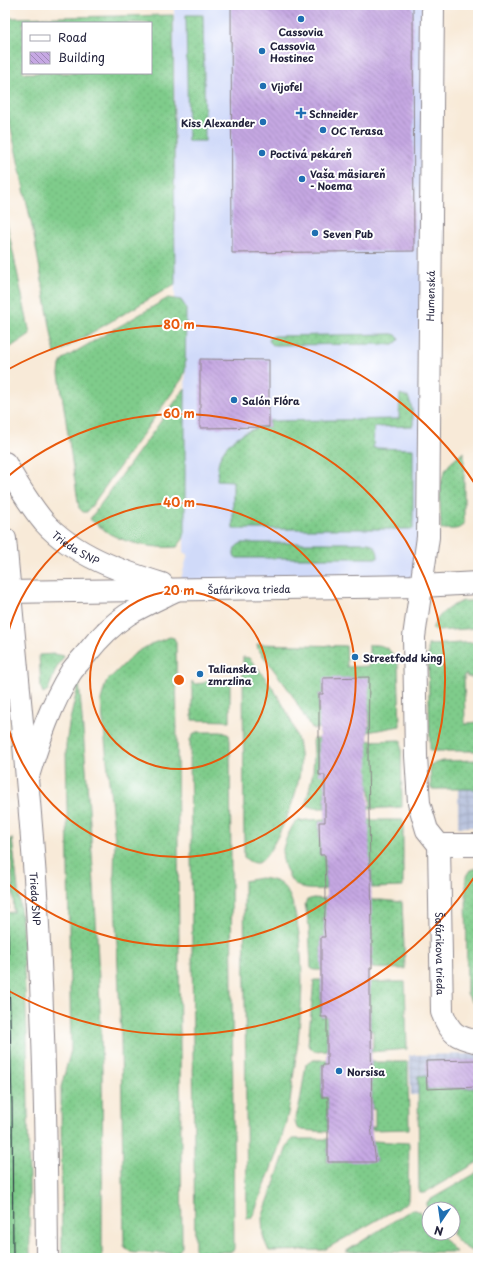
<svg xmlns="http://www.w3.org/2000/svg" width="483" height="1263" font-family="'Playpen Sans',sans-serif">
<defs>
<pattern id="industrial-grid" width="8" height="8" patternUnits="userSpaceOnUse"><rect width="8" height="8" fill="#bac4de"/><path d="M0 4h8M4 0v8" fill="none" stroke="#a0a8bf"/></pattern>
<pattern id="grass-dots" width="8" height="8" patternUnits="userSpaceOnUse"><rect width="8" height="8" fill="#7fcc8b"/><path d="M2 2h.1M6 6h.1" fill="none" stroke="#6daf79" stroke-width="1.8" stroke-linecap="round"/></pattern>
<pattern id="building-back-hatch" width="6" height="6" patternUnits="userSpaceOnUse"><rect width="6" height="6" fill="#c6a8e3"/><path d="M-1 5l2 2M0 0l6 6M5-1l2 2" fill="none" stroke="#a088b9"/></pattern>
</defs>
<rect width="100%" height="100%" fill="#fff"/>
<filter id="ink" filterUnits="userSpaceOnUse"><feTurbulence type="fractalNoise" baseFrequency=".025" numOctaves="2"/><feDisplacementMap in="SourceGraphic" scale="8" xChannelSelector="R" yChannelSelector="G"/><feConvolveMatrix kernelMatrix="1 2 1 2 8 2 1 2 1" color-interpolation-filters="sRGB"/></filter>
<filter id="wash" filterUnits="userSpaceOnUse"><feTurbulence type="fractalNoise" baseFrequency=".012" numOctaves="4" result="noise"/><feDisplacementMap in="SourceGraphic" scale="16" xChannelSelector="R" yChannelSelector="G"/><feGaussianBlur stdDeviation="0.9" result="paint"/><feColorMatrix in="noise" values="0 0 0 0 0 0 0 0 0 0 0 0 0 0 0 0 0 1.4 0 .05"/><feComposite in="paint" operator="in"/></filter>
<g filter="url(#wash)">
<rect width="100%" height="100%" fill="#f8ead8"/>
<!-- built -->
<polygon fill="#d0daf9" points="174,5 433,5 421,586 178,589 188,554 184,553 186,310 185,306 181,300 175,299"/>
<!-- industrial -->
<g fill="url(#industrial-grid)">
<polygon points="478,787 478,827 458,827 458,788"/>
<polygon points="478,1054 478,1094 411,1095 409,1055"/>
</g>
<!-- grass -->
<g fill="url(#grass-dots)" stroke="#507763" fill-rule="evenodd">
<path d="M173 15 175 284 55 354 34 236 5 100V18ZM23 23H151V73H23Z"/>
<polygon points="186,15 203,15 205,141 188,141"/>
<polygon points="5,214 30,334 5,351"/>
<polygon points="168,298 181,300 185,306 186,310 185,371 182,379 90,508 87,512 83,512 79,508 59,374 60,365 63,359"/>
<polygon points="392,334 396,335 399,339 397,342 393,344 273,345 269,341 270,338 274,336"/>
<path d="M185 388V532L183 539 177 547C156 549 129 544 110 534 103 529 96 524 90 519Z"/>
<path d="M400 394 408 397C413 407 413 416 413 426L374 427 373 448 413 449V529H233V481L217 480C218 473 217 464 220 458 227 439 250 427 269 427V421L399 419Z"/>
<path d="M464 452V524C460 531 449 529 441 529 441 512 437 483 446 469 450 462 458 457 464 452Z"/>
<path d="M242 543H369C376 547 378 550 378 558H237L234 556C234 549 235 546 242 543Z"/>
<path d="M463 601H478V628L438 631 432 629C438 614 448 607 463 601Z"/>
<polygon points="170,637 174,638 176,643 182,1247 177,1253 135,1253 130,1252 124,1246 121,1038 114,874 115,841 101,700 106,682 134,654 151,644"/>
<polygon points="478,642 478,677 467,677 467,674 464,675 465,725 468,724 468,723 478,722 478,751 430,751 428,645"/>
<path d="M257 644 346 646 347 667 369 666V645C386 644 391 649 398 664L400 726 367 732V727L370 726 369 709H366L323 694H319L318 711H324V728L313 729 309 725 294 698 286 686 258 649Z"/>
<polygon points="55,654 64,656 56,669 48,690 43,693 41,688 39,655"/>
<path d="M243 657 249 658C271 683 296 718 300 753 301 764 300 776 297 786 295 801 272 855 260 862 254 865 248 861 244 857Z"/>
<polygon points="207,680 230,680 230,721 192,720 192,681 194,684 204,683"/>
<path d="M79 682C90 811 99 941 102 1071 103 1133 102 1196 102 1258H62L61 1087 71 1050 66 745 69 724Z"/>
<polygon points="197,732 223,732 229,735 230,741 234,1248 233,1251 231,1252 198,1252 195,1249 190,740 193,735"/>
<path d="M313 739H324L319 743V774L325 775V808C318 808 311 809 306 804L313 772 314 754Z"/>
<polygon points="401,740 402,807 368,809 368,806 371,806 370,789 368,789 367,741"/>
<polygon points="478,760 478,789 431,789 430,765 442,761"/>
<path d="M325 819V822H319L320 855H325L326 889C317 889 306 891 298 886 292 883 290 878 287 872 281 858 281 851 287 837 290 831 292 826 296 821Z"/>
<polygon points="368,820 403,820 403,887 372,888 371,870 369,870"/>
<polygon points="12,838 22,923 27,1033 30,1258 5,1258 5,913 14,912 10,839"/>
<polygon points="478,868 478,1008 471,1001 467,993 466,876 470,870"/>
<path d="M260 878C268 879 277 880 283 886 292 895 294 910 297 922 306 971 301 1021 294 1071 292 1084 291 1099 288 1113 281 1147 266 1181 254 1213L251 1218H247L244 881Z"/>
<polygon points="313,898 326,899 326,917 323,918 323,921 326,922 326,937 321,937 321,953 326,970 314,970 311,968 309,926 305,904 307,900"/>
<polygon points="369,900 381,900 402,902 405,969 372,968 370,921 372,921 372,917 369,916"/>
<polygon points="314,980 327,980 321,985 321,1017 327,1017 327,1050 314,1051 308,1045"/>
<polygon points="370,982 405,982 407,1049 371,1052 371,1049 373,1048 373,1031 370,1031"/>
<polygon points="314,1060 327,1060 327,1065 322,1065 322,1097 328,1097 328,1132 302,1130 297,1128 295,1121 300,1102 306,1064 308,1062"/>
<polygon points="371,1062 408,1062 409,1129 372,1130 372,1127 375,1127 375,1109 372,1109"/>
<polygon points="427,1075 427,1089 478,1088 478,1162 424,1193 420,1193 419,1189 418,1076"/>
<polygon points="293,1139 328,1139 328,1160 326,1160 327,1162 376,1161 376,1159 372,1159 372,1141 409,1143 408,1200 407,1203 324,1250 269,1251 265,1242 263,1235 262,1218 288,1144"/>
<path d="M478 1172V1252C466 1252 459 1241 451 1233H453V1209H429V1210L426 1205 428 1201Z"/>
<path d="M411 1210C420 1209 424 1216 429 1222V1233H439L456 1252H345Z"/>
</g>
<g id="blocks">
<!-- building -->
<g fill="url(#building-back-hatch)">
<polygon points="231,5 413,5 414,251 232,253"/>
<polygon points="200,359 269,360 269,427 200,428"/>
<polygon points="369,677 368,759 370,870 371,869 372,936 372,968 370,968 370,1031 371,1030 372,1127 371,1127 376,1162 328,1162 328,1097 322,1097 322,1065 327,1065 327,1017 321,1017 321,937 325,937 324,927 326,895 325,855 320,855 319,822 325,822 325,775 319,775 319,694 323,694 323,678"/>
<polygon points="478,1060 478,1087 427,1089 426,1061"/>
</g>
</g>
</g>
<g filter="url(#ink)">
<use href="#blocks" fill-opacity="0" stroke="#8d868a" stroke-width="1"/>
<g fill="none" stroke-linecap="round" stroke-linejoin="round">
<defs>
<g id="minor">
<path id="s1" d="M433 5 428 537 414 637 416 756 419 803 427 830 439 845 442 1012C450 1034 456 1037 478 1042"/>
<path id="s2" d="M5 463C17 484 29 504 44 522 74 555 120 571 162 584"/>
<path id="s3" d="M5 592 421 586 478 583"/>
<path d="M28 776C39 740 51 704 71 672 76 665 82 659 87 653 98 639 112 625 127 615 142 606 158 599 174 591"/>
<polyline points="439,845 478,845"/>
</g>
<g id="tertiary">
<path id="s4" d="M5 539C15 652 27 765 35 878 44 1005 46 1131 47 1258"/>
</g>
</defs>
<!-- minor casing -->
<use href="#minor" stroke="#8d868a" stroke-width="24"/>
<!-- tertiary casing -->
<use href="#tertiary" stroke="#8d868a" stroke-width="24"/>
<!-- minor -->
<use href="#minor" stroke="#fff" stroke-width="22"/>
<!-- tertiary -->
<use href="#tertiary" stroke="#fff" stroke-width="22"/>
<!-- tram -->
<polyline stroke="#22223b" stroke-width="1" points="5,870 8,933 12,1104 13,1258"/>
</g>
</g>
<!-- distance rings -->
<g fill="none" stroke="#e8590c" stroke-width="2">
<circle cx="179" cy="680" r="89"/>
<path d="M5 646A177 177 0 1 1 5 714"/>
<path d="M6 478A266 266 0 1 1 6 882"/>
<path d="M477 873A355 355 0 0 1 7 990M7 370A355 355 0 0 1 477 487"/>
</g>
<!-- markers -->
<g fill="#1f6fb2" stroke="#fff" stroke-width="1.5">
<circle cx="301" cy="19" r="4"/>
<circle cx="262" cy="51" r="4"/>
<circle cx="263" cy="86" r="4"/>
<path d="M299 107h4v4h4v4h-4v4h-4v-4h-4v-4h4z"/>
<circle cx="263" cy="122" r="4"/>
<circle cx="323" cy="130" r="4"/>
<circle cx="262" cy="153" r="4"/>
<circle cx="302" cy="179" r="4"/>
<circle cx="315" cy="233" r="4"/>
<circle cx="234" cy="400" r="4"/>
<circle cx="355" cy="657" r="4"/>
<circle cx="200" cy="674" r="4"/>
<circle cx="339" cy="1071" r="4"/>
</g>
<g text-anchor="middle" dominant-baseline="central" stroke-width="4" stroke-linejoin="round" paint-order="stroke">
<!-- poi labels -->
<g font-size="10" font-weight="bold" fill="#22223b" stroke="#fff" text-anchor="start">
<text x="301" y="31" text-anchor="middle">Cassovia</text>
<text x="270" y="45">Cassovia<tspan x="270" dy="12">Hostinec</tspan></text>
<text x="271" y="86">Vijofel</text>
<text x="309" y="113">Schneider</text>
<text x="255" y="122" text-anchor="end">Kiss Alexander</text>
<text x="331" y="130">OC Terasa</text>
<text x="270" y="153">Poctivá pekáreň</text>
<text x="310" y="173">Vaša mäsiareň<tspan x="310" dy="12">- Noema</tspan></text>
<text x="323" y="233">Seven Pub</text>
<text x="242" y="400">Salón Flóra</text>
<text x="363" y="657">Streetfodd king</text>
<text x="208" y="668">Talianska<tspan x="208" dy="12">zmrzlina</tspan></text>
<text x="347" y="1071">Norsisa</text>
</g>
<!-- street labels -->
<g font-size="10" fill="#22223b" stroke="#fff">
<text transform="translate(430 296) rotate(-89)">Humenská</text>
<text stroke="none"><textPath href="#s2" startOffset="112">Trieda SNP</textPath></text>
<text stroke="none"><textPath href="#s3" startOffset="244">Šafárikova trieda</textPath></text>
<text stroke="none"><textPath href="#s4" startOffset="361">Trieda SNP</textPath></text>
<text stroke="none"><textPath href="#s1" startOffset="955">Šafárikova trieda</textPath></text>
</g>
</g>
<circle cx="179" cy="680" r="6" fill="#e8590c" stroke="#fff" stroke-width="2"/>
<g font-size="12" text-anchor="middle" font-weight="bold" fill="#e8590c" stroke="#fff" stroke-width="4" stroke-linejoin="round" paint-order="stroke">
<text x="179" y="329">80 m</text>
<text x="179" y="418">60 m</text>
<text x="179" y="507">40 m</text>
<text x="179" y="595">20 m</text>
</g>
<!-- margin -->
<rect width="483" height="1263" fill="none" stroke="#fff" stroke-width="20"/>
<!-- legend -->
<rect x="22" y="22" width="130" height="52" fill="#ffffff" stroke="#a7a7b1"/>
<rect x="30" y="35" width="20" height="6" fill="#ffffff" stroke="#a7a7b1"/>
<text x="58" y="42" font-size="12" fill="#22223b">Road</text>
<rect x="30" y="52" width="20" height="12" fill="url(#building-back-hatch)" stroke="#a7a7b1"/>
<text x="58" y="62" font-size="12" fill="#22223b">Building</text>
<!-- north arrow -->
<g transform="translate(441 1221) rotate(193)"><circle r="19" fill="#ffffff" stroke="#a7a7b1"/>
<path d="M0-3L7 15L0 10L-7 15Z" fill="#1f6fb2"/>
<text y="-6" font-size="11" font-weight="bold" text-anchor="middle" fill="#22223b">N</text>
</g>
</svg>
